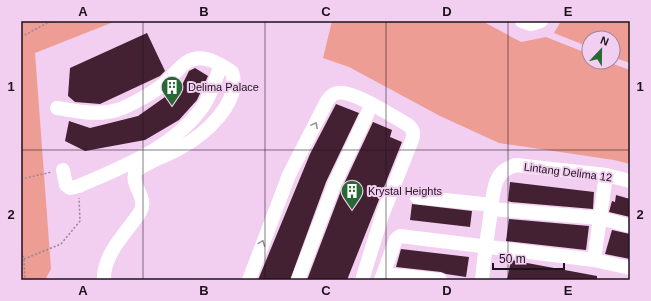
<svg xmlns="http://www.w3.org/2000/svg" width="651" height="301" font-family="Helvetica,sans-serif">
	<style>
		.green { fill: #ed9d93 }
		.building { fill: #432133 }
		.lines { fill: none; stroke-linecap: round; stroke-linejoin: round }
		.path { stroke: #9d839b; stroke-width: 1.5; stroke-dasharray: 2 2; stroke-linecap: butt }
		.minor { stroke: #fff; stroke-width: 14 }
		.oneway { stroke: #9a9499 }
		.grid { fill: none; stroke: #1e121d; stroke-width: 1; stroke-opacity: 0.55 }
		.labels { text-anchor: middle; stroke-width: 4; stroke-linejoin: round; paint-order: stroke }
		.poi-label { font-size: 11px; fill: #1e121d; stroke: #f2cff0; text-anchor: start }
		.street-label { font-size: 11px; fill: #1e121d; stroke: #f2cff0 }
		.neatline { fill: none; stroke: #1e121d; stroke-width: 1.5 }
		.grid-label { font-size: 13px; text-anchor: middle; font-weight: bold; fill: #1e121d }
	</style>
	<rect width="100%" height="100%" fill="#f2cff0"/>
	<g class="green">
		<path d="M21,21h95l-81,32 16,216 -6,11h-24z"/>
		<path d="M332,21h150l39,21 25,-5 43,17v8h19l22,8v94l-16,-4 -115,-17 -59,-27 -91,-49 -26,-9z"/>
		<path d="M561,21h69v42l-17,-6v-19h-24v9l-35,-14z"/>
	</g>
	<g class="building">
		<path d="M147,33l18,38 -5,5 -60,28 -25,-2 -7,-6 2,-28z"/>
		<path d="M195,68l13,8 -11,24 -18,20 -34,20 -60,11 -20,-10 4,-20 21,7 48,-12 44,-31 7,-14z"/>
		<path d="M336,104l23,9 -33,69 -36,98h-32l52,-126z"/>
		<path d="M373,122l19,8 -2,7 12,5 -55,138h-40l35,-92z"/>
		<path d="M510,182l84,10 -1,17 -82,-7 -3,-1z"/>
		<path d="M616,195l14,4v18l-21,-5 3,-11 3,1z"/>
		<path d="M412,204l60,7 -2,16 -60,-7z"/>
		<path d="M509,219l80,7 -3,24 -80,-9z"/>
		<path d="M612,230l18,4v25l-25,-5z"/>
		<path d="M401,249l68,8 -3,20 -20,-3 -5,-2 -45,-5z"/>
		<path d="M511,260l86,16v4h-90z"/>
	</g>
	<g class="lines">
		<g class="path">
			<path d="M21,37l30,-16"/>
			<path d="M21,179l31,-7"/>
			<path d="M21,252l3,7 1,21"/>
			<path d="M24,259l37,-15 19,-23 -1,-23"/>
		</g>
		<g class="minor">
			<path d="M522,21l9,3 10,-3"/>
			<path d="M57,108c20,3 40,8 60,2 11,-3 41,-20 48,-27 8,-7 14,-16 22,-21 15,-10 33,2 45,10 10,31 -28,63 -52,76 -13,8 -33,13 -44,23 -7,14 13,26 4,41 -2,4 -5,7 -7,10 -13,17 -30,36 -29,58"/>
			<path d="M63,170l3,15 4,3 9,-2c45,-20 95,-38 125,-81 7,-11 12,-27 17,-40"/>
			<path d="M417,197l75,8"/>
			<path d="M491,209l109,9 30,8"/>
			<path d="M594,260l12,-85"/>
			<path d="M384,274l56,6"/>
			<path d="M249,280l40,-105 38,-74c3,-4 5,-7 10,-8 15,-4 57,24 71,32 6,5 6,9 4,15l-29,73 -21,67"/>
			<path d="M298,280l36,-95 38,-81"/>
			<path d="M381,280l15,-41 4,-3 194,24 36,8"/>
			<path d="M482,280c2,-24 6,-47 9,-70 1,-10 2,-21 6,-30 4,-9 10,-12 19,-15l90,10 24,6"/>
		</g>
	</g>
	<defs><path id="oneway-chevron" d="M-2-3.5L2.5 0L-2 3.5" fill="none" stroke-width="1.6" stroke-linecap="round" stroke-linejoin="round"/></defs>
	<g class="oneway">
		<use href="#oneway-chevron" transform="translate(315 125) rotate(-62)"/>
		<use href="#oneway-chevron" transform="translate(262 243) rotate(-70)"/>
	</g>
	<path class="grid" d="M143,21v259M265,21v259M386,21v259M508,21v259M21,150h609"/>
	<defs>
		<g id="building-pin" transform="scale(1.15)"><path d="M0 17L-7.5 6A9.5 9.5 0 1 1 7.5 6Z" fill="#266934" stroke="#f2cff0"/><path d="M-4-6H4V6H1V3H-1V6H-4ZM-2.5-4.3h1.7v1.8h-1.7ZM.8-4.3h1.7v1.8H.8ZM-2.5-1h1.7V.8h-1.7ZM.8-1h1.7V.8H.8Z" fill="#fff"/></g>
	</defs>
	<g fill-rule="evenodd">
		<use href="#building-pin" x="172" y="87"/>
		<use href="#building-pin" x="352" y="191"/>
	</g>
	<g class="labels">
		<g class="poi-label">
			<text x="188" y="91">Delima Palace</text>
			<text x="368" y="195">Krystal Heights</text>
		</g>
		<g class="street-label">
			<text transform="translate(568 172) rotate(7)" y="4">Lintang Delima 12</text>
		</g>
	</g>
	<rect width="651" height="301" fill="none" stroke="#f2cff0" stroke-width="44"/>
	<g transform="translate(601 50) rotate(22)"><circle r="19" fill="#f2cff0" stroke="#9d839c"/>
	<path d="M0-3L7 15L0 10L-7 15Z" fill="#266934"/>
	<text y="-6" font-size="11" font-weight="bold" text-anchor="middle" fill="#1e121d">N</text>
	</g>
	<path d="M493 263v6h71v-6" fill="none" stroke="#1e121d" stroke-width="2"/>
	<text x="499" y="263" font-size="12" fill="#1e121d" stroke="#f2cff0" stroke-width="3" paint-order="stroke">50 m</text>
	<rect x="22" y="22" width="607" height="257" class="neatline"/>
	<g class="grid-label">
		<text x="83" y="16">A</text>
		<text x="204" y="16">B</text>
		<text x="326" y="16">C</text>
		<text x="447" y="16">D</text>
		<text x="568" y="16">E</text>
		<text x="11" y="91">1</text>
		<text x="640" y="91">1</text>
		<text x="11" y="219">2</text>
		<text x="640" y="219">2</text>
		<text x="83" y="295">A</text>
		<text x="204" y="295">B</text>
		<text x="326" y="295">C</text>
		<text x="447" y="295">D</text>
		<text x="568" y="295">E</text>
	</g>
</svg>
